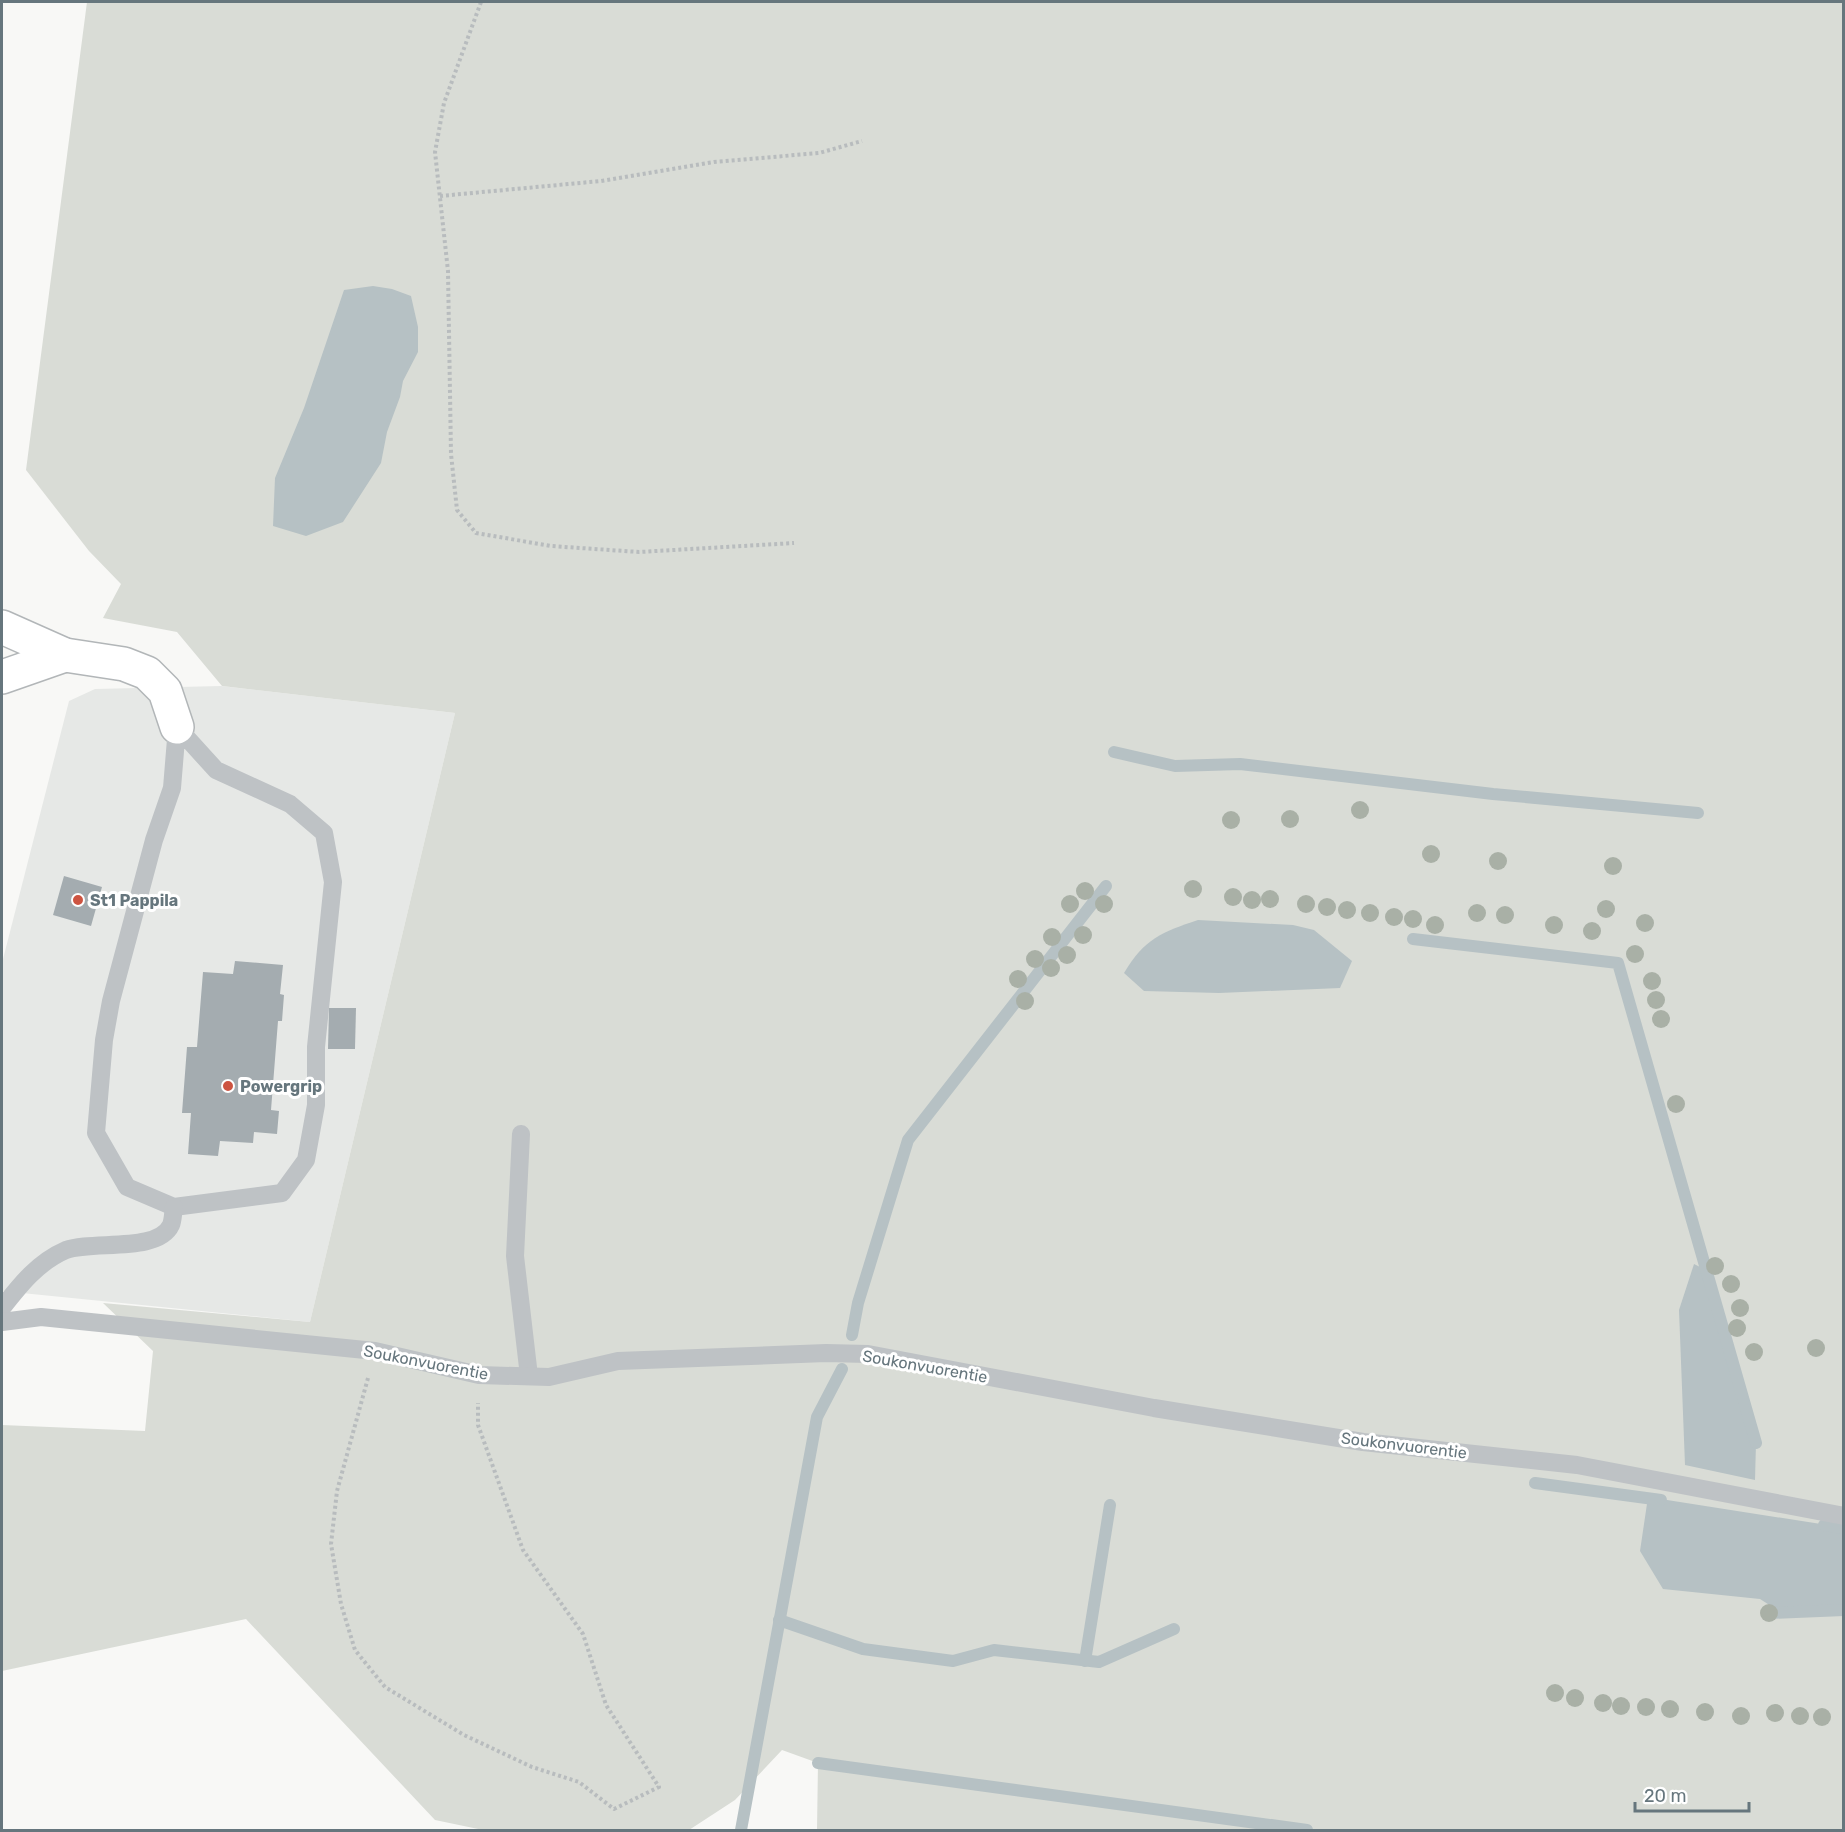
<svg xmlns="http://www.w3.org/2000/svg" width="1845" height="1832" font-family="Rubik,sans-serif">
	<style>
		.built { fill: #e6e8e6 }
		.green { fill: #d9dcd6 }
		.water { fill: #b6c1c4 }
		.lines { fill: none; stroke-linecap: round; stroke-linejoin: round }
		.stream { stroke: #b6c1c4; stroke-width: 12 }
		.building { fill: #a4acb0 }
		.trunk-casing { stroke: #b2b6b8; stroke-width: 36 }
		.path { stroke: #b8bcbe; stroke-width: 4; stroke-dasharray: 3 3; stroke-linecap: butt }
		.service { stroke: #bec2c5; stroke-width: 18 }
		.trunk { stroke: #fff; stroke-width: 33 }
		.tree { fill: #a9b0a6 }
		.poi-dot { fill: #cd5441; stroke: #fff; stroke-width: 2 }
		.labels { text-anchor: middle; stroke-width: 6; stroke-linejoin: round; paint-order: stroke }
		.poi-label { font-size: 16px; font-weight: bold; fill: #66767d; stroke: #fff; text-anchor: start }
		.street-label { font-size: 16px; fill: #66767d; stroke: #fff }
	</style>
	<rect width="100%" height="100%" fill="#f8f8f6"/>
	<path class="built" d="M221,686l234,27 -145,609 -308,-31v-328l67,-262 26,-12z"/>
	<path class="green" d="M87,2h1756v1828h-1026l1,-67 -36,-13 -47,50 -46,30h-206l-48,-10 -189,-201 -244,52v-246l143,6 8,-80 -50,-48 207,19 145,-609 -233,-27 -45,-54 -74,-14 18,-34 -32,-33 -63,-81z"/>
	<g class="water">
		<path d="M373,286l19,3 19,7 7,31v25l-15,29 -3,16 -13,35 -6,31 -38,59 -37,14 -33,-10 2,-48 29,-70 40,-118z"/>
		<path d="M1198,920l95,5 21,5 38,31 -12,27 -121,5 -75,-2 -20,-18c20,-34 38,-41 74,-53z"/>
		<path d="M1694,1264l12,6 50,173 -1,37 -70,-15 -6,-155z"/>
		<path d="M1648,1497l192,30 4,5 -1,78 -61,3 -22,-14 -97,-10 -23,-38z"/>
	</g>
	<g class="lines">
		<g class="stream">
			<path d="M1114,752l61,14 65,-2 253,30 205,19"/>
			<path d="M1413,939l205,24 138,480"/>
			<path d="M852,1335l6,-32 50,-163 198,-254"/>
			<path d="M1535,1483l126,17"/>
			<path d="M1824,1525l20,3"/>
			<path d="M1769,1613l75,-3"/>
			<path d="M779,1620l84,29 90,12 41,-11 105,12 75,-33"/>
			<path d="M1085,1661l25,-156"/>
			<path d="M818,1763l489,67"/>
			<path d="M741,1830l76,-413 25,-48"/>
		</g>
	</g>
	<g class="building">
		<path d="M64,876l38,11 -11,39 -38,-11z"/>
		<path d="M235,961l48,4 -3,29 4,1 -2,26h-4l-7,89 8,1 -2,23 -23,-2 -1,11 -33,-2 -2,15 -30,-2 3,-41h-9l5,-66h10l6,-75 30,2z"/>
		<path d="M329,1008h27l-1,41h-27z"/>
	</g>
	<g class="lines">
		<g class="trunk-casing">
			<g id="trunk">
				<path d="M2,627l63,28 59,9 23,9 18,18 12,36"/>
				<path d="M2,677l63,-22"/>
			</g>
		</g>
		<g class="path">
			<path d="M481,2l-37,101 -9,49 13,119 3,183 6,56 19,23 75,13 88,6 155,-9"/>
			<path d="M440,196l161,-15 113,-19 105,-9 43,-12"/>
			<path d="M368,1378l-31,113 -6,53 10,60 14,46 30,37 79,48 68,32 47,15 35,27 45,-22 -53,-82 -23,-71 -60,-84 -45,-125v-22"/>
		</g>
		<g class="service">
			<path d="M177,727l39,43 74,34 34,29 9,49 -17,165v58l-10,55 -24,33 -108,14 -47,-20 -31,-54 8,-93 7,-39 43,-161 18,-52z"/>
			<path d="M521,1134l-6,122 14,120"/>
			<path d="M2,1308c18,-23 36,-46 64,-58 27,-10 92,3 105,-25 2,-5 2,-12 3,-18"/>
			<path d="M2,1322l39,-5 334,34 104,24 70,2 69,-16 208,-8 42,1 286,54 209,34 214,23 267,51"/>
		</g>
		<use href="#trunk" class="trunk"/>
	</g>
	<g class="tree">
		<circle cx="1360" cy="810" r="9"/>
		<circle cx="1290" cy="819" r="9"/>
		<circle cx="1231" cy="820" r="9"/>
		<circle cx="1431" cy="854" r="9"/>
		<circle cx="1498" cy="861" r="9"/>
		<circle cx="1613" cy="866" r="9"/>
		<circle cx="1193" cy="889" r="9"/>
		<circle cx="1085" cy="891" r="9"/>
		<circle cx="1233" cy="897" r="9"/>
		<circle cx="1270" cy="899" r="9"/>
		<circle cx="1252" cy="900" r="9"/>
		<circle cx="1070" cy="904" r="9"/>
		<circle cx="1104" cy="904" r="9"/>
		<circle cx="1306" cy="904" r="9"/>
		<circle cx="1327" cy="907" r="9"/>
		<circle cx="1606" cy="909" r="9"/>
		<circle cx="1347" cy="910" r="9"/>
		<circle cx="1370" cy="913" r="9"/>
		<circle cx="1477" cy="913" r="9"/>
		<circle cx="1505" cy="915" r="9"/>
		<circle cx="1394" cy="917" r="9"/>
		<circle cx="1413" cy="919" r="9"/>
		<circle cx="1645" cy="923" r="9"/>
		<circle cx="1435" cy="925" r="9"/>
		<circle cx="1554" cy="925" r="9"/>
		<circle cx="1592" cy="931" r="9"/>
		<circle cx="1083" cy="935" r="9"/>
		<circle cx="1052" cy="937" r="9"/>
		<circle cx="1635" cy="954" r="9"/>
		<circle cx="1067" cy="955" r="9"/>
		<circle cx="1035" cy="959" r="9"/>
		<circle cx="1051" cy="968" r="9"/>
		<circle cx="1018" cy="979" r="9"/>
		<circle cx="1652" cy="981" r="9"/>
		<circle cx="1656" cy="1000" r="9"/>
		<circle cx="1025" cy="1001" r="9"/>
		<circle cx="1661" cy="1019" r="9"/>
		<circle cx="1676" cy="1104" r="9"/>
		<circle cx="1715" cy="1266" r="9"/>
		<circle cx="1731" cy="1284" r="9"/>
		<circle cx="1740" cy="1308" r="9"/>
		<circle cx="1737" cy="1328" r="9"/>
		<circle cx="1816" cy="1348" r="9"/>
		<circle cx="1754" cy="1352" r="9"/>
		<circle cx="1769" cy="1613" r="9"/>
		<circle cx="1555" cy="1693" r="9"/>
		<circle cx="1575" cy="1698" r="9"/>
		<circle cx="1603" cy="1703" r="9"/>
		<circle cx="1621" cy="1706" r="9"/>
		<circle cx="1646" cy="1707" r="9"/>
		<circle cx="1670" cy="1709" r="9"/>
		<circle cx="1705" cy="1712" r="9"/>
		<circle cx="1775" cy="1713" r="9"/>
		<circle cx="1741" cy="1716" r="9"/>
		<circle cx="1800" cy="1716" r="9"/>
		<circle cx="1822" cy="1717" r="9"/>
	</g>
	<g class="poi-dot">
		<circle cx="78" cy="900" r="6"/>
		<circle cx="228" cy="1086" r="6"/>
	</g>
	<g class="labels">
		<g class="poi-label">
			<text x="90" y="906">St1 Pappila</text>
			<text x="240" y="1092">Powergrip</text>
		</g>
		<g class="street-label">
			<text transform="translate(426 1362) rotate(11)" y="6">Soukonvuorentie</text>
			<text transform="translate(925 1366) rotate(10)" y="6">Soukonvuorentie</text>
			<text transform="translate(1404 1445) rotate(7)" y="6">Soukonvuorentie</text>
		</g>
	</g>
	<rect width="1845" height="1832" fill="none" stroke="#66767d" stroke-width="6"/>
	<path d="M1635 1802v9h114v-9" fill="none" stroke="#66767d" stroke-width="3"/>
	<text x="1644" y="1802" font-size="18" fill="#66767d" stroke="#ffffff" stroke-width="4.5" paint-order="stroke">20 m</text>
</svg>
